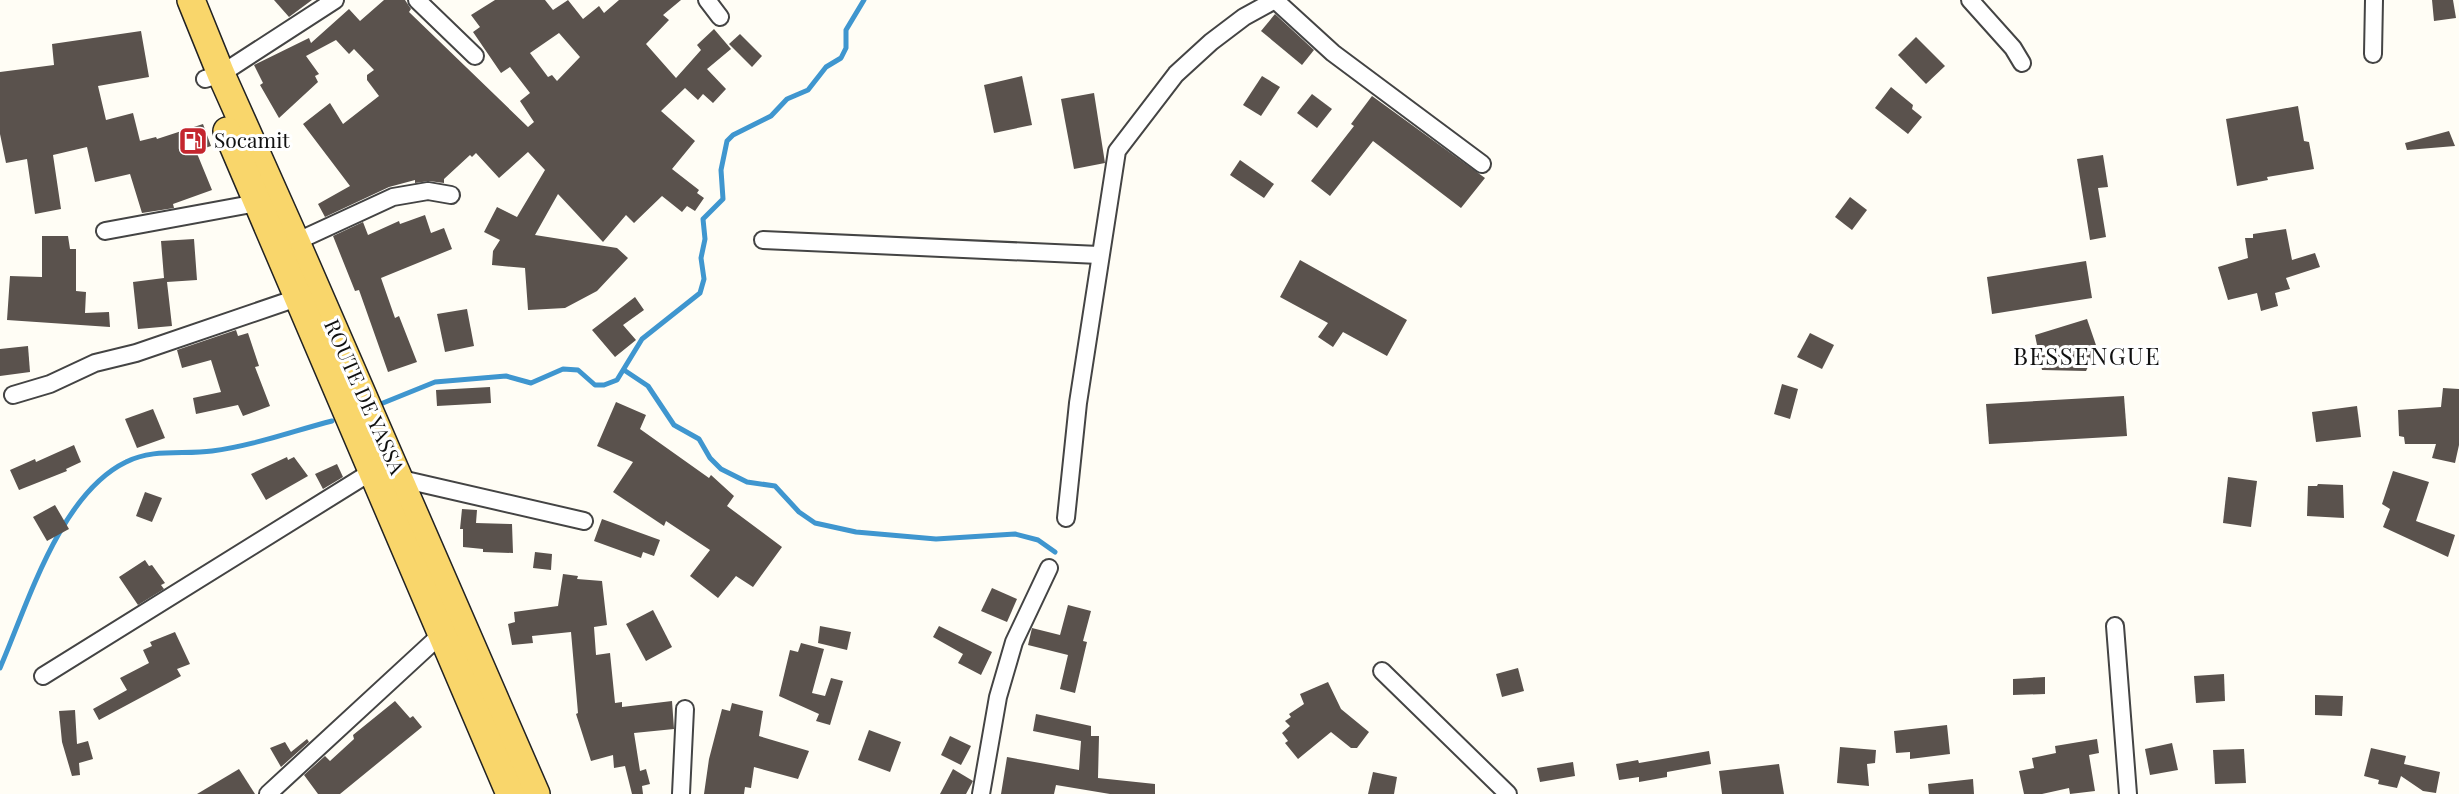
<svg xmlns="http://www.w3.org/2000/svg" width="2459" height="794" font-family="'Playfair Display',serif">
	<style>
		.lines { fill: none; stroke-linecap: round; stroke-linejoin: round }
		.stream { stroke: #3f96cf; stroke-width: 5 }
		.building { fill: #5a524d; fill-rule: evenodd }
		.minor-casing { stroke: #444; stroke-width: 20 }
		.primary-casing { stroke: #222; stroke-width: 30 }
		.minor { stroke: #fff; stroke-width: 16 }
		.primary { stroke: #f9d66b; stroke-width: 27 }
		.labels { text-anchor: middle; stroke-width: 6; stroke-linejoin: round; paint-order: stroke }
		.poi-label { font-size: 21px; fill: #111; stroke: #fff; text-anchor: start }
		.street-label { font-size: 21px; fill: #111; stroke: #fff }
		.quarter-label { font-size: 24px; letter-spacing: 1.5px; fill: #111; stroke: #fff }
	</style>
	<rect width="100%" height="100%" fill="#fffdf5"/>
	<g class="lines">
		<g class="stream">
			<path d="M624,370l24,16 26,39 25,14 11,19 11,11 26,13 28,4 24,26 16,11 41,9 80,7 79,-5 23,6 17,12"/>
			<path d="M383,403l52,-21 71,-6 25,7 32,-14 15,1 17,15h9l13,-5 25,-41 58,-46 4,-14 -3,-21 4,-19 -2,-20 20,-20 -2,-29 6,-29 6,-6 38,-19 16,-17 21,-9 18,-23 15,-9 5,-10v-18l18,-30"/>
			<path d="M0,668c28,-65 60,-174 126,-206 27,-14 58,-7 86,-11 40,-5 81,-20 120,-30"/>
		</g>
	</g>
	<g class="building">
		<path d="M274,0h38l-23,17z"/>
		<path d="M384,0h21l6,9 -2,3 119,115 6,-5 -14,-21 10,-8 -20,-26 -9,6 -28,-41 7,-5 -9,-12 24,-15h50l8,10 15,-10 15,19 16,-13 5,7 15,-13h62l-18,15 6,5 -23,24 30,34 25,-28 -4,-5 17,-16 17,20 -24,20 19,20 -13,14 -10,-9 -5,6 -13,-12 -24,23 34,30 -23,28 27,21 -2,3 7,5 -9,13 -8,-5 -5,6 -20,-16 -28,27 -8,-8 -23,27 -45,-48 -23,41 82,13 11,10 -31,33 -32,17 -37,2 -3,-42 -33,-3 1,-14 7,-11 -16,-8 13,-25 20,10 28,-47 -17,-18 -29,26 -23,-25 -4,4 -2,-2 -26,24v4l-15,-2 -14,2v-3l-26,7 -64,30 -7,-13 32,-18 -47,-62 27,-21 13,21 36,-28 -12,-16v-5l7,-5 -20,-21 -5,5 -13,-14 -30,16 13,18 -4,2 3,6 -39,36 -19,-33 3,-2 -9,-18 55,-27 2,5 38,-34 11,12zM559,33l21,24 -23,24 -5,-6 -4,2 -18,-24z"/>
		<path d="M2432,0h21l3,18 -22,3z"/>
		<path d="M1275,14l39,36 -12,15 -41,-34z"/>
		<path d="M141,31l8,46 -51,9 8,34 27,-7 7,28 16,-4 1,2 46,-15 8,22 -15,5 16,39 -39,14 1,4 -32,5 -12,-39 -35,8 -8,-35 -34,8 8,54 -26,5 -8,-55 -21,4 -6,-29v-62l54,-7 -2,-21z"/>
		<path d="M740,34l22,22 -10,11 -23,-23z"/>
		<path d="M1916,37l29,29 -19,18 -28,-29z"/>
		<path d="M1022,76l10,49 -38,8 -10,-48z"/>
		<path d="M1262,76l18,11 -19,29 -18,-11z"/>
		<path d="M1891,87l22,18 -1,4 10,8 -14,17 -33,-26z"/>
		<path d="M1094,93l11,70 -31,6 -13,-70z"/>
		<path d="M1312,94l20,15 -15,19 -20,-15z"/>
		<path d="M1372,96l113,82 -24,30 -88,-67 -43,55 -19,-15 43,-55 -3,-2z"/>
		<path d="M2298,106l6,35 5,1 5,27 -47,8 1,3 -31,6 -11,-67z"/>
		<path d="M2449,131l6,15 -48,4 -2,-7z"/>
		<path d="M2103,155l5,32 -10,1 8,49 -16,3 -13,-81z"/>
		<path d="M1240,160l34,24 -10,14 -34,-23z"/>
		<path d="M1850,197l17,13 -15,20 -17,-13z"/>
		<path d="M425,215l6,18 13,-5 8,21 -71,29 14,40 4,-2 18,46 -29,10 -29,-82 -4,1 -22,-55 30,-14 5,13 31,-14 1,3z"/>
		<path d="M2286,229l6,31 23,-7 5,14 -34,11 4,11 -15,4 3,13 -17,5 -4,-18 -29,7 -10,-33 30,-9 -3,-20h8v-4z"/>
		<path d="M42,236h26l2,13h6v42l10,1 -1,21 24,-1 1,15 -103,-7 3,-44 32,1z"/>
		<path d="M194,239l3,41 -30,2 5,44 -34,3 -5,-47 31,-4 -3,-37z"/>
		<path d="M1300,260l107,60 -20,36 -44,-24 -10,15 -15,-10 10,-14 -48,-26z"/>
		<path d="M2086,261l6,37 -100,16 -5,-37z"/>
		<path d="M635,297l9,13 -21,15 13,15 -21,17 -23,-27z"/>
		<path d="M467,309l7,37 -29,6 -8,-38z"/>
		<path d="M2087,319l10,29 -11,23 -44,-1 -7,-35z"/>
		<path d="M236,330l2,6 10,-3 11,33 -4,1 15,39 -27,10 -5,-11 -42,9 -3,-16 28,-6 -10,-32 -29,8 -5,-18z"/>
		<path d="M1810,333l24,12 -12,24 -25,-12z"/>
		<path d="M28,346l2,26 -30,4v-27z"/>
		<path d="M1782,384l16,5 -8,30 -16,-5z"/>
		<path d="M490,387l1,16 -54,3 -1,-16z"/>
		<path d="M2443,388l16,1v56l-4,18 -23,-5 4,-14h-31l-1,-7 -5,-1 -1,-26 43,-3z"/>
		<path d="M2124,396l3,40 -138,8 -3,-40z"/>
		<path d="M616,402l30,13 -6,14 69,49 2,-3 23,21 -7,10 55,41 -29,40 -17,-11 -18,22 -28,-22 20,-26 -44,-29 -2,5 -51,-34 20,-30 -36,-16z"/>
		<path d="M2357,406l4,31 -45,5 -4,-30z"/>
		<path d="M153,409l12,29 -28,10 -12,-29z"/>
		<path d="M74,445l7,17 -15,7 1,2 -48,19 -9,-20 25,-11 1,3z"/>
		<path d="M287,457l1,3 6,-3 14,19 -42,24 -15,-26z"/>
		<path d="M337,464l6,13 -20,12 -8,-15z"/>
		<path d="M2393,471l36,11 -13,39 39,14 -7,22 -65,-30 7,-18 -8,-5z"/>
		<path d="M2228,477l29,4 -6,46 -28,-4z"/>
		<path d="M2318,484l25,1 1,33 -37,-2 1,-30h9z"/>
		<path d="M145,492l17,6 -10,24 -16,-6z"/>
		<path d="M55,505l14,24 -22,12 -14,-24z"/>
		<path d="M462,509l15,1 -1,13 36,1 1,29 -30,-1v-3l-20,-2v-18h-3z"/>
		<path d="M602,519l58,21 -6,16 -11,-4 -2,6 -47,-17z"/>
		<path d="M535,552l17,2 -1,16 -18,-2z"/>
		<path d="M145,560l4,6 3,-1 13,18 -4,2 3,4 -26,16 -19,-28z"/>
		<path d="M563,574l15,2 -1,3 25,2 5,44 -13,2 2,28 14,-2 5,50 7,-1v5l50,-6 2,28 -40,4 6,38 6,-2 4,15 -8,2 1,8h-11l-7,-28 -11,2 -1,-13 -22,6 -15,-47 2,-1 -7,-81 -39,4 1,7 -21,2 -4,-21 7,-2 -1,-10 44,-6z"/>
		<path d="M992,588l25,11 -10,23 -26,-11z"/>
		<path d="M1068,605l23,6 -8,30 4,1 -12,51 -15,-4 8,-34 -40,-10 4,-17 28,7z"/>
		<path d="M653,610l19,37 -26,14 -20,-37z"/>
		<path d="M820,626l31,6 -4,18 -29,-7z"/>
		<path d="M939,626l53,26 -11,23 -23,-12 5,-9 -30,-17z"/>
		<path d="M175,632l15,32 -13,5 4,7 -82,44 -6,-11 34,-19 -7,-12 29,-15 -6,-13 9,-4 -2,-4z"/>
		<path d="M801,643l23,6 -12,44 13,3 6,-18 12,3 -13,44 -14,-4 3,-7 -40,-18 11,-46 8,2z"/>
		<path d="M1518,668l6,23 -22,6 -6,-23z"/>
		<path d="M2224,674l1,27 -29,2 -2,-27z"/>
		<path d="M2045,677v17l-32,1v-16z"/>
		<path d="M1328,682l13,27 28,23 -12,16h-6l-20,-16 -33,27 -13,-16 3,-2 -6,-8 8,-7 -5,-5 6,-4 -2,-3 15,-10 -4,-10z"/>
		<path d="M2315,695l28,1 -1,20 -27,-1z"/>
		<path d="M395,701l15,17 3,-2 9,11 -82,67h-22l-14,-19 21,-19 5,5 24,-22 -1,-4z"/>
		<path d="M732,703l31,8 -4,25 50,15 -11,28 -44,-12 -3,21 -6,-1 -1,7h-40l5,-35 13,-50 8,2z"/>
		<path d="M75,710l2,34 11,-3 5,18 -14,4 1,12 -8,1 -10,-34 -3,-31z"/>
		<path d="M1036,714l55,12v10h8l-1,42 57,6v10h-45l-54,-9 -2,9h-53l6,-37 72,13 2,-29 -48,-10z"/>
		<path d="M1947,725l3,29 -40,5v-7l-14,1 -2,-22z"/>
		<path d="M869,730l32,12 -11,30 -32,-12z"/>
		<path d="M950,736l21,10 -10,19 -20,-10z"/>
		<path d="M307,739l2,3 -28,25 -11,-19 15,-6 6,10z"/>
		<path d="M2097,739l2,14 -10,2 6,36 -25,3 -1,-6 -27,6h-18l-5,-23 15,-3 -2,-10 24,-5 -1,-7z"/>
		<path d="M2172,743l6,27 -28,5 -5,-26z"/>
		<path d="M1840,747l36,3 -1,13 -8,1 2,22 -32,-3z"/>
		<path d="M2371,748l35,8 -2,8 36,8 -4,21 -13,-2 -22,-15 -4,12 -19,-4 1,-4 -15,-4z"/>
		<path d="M2244,749l2,34 -31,1 -2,-34z"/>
		<path d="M1709,751l2,13 -44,8v5l-28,5v-5l-20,3 -3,-16 22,-4 1,3z"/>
		<path d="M1573,762l2,14 -35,6 -3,-14z"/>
		<path d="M1779,764l5,30h-62l-3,-23z"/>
		<path d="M239,769l16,25h-58z"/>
		<path d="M953,769l20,12 -7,13h-26z"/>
		<path d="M1373,772l24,5 -3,17h-26z"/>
		<path d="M1973,779l1,15h-45l-1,-10z"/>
	</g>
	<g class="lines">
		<g class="minor-casing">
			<g id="minor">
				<path d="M417,0l58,56"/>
				<path d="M707,0l13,17"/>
				<path d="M1275,0l58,53 149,111"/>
				<path d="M1970,0l43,48 9,15"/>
				<path d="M2373,54l1,-54"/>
				<path d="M205,79l16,-5 114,-74"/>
				<path d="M105,231l152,-28"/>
				<path d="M763,240l336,15"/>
				<path d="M289,245l104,-48 35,-6 23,4"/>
				<path d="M13,395l37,-11 45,-21 41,-10 161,-55"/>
				<path d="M1066,518l12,-115 39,-252 59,-77 35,-32 33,-25 31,-17"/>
				<path d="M2115,626l13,168"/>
				<path d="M1382,671l126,123"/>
				<path d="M43,676l328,-204 213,49"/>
				<path d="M268,794l179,-165"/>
				<path d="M681,794l4,-85"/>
				<path d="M981,794l17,-97 16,-55 35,-74"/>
			</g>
		</g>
		<g class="primary-casing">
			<g id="primary">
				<path d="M191,0l30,74 75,168 240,552"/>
				<path d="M227,131l283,663"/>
			</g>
		</g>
		<use href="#minor" class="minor"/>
		<use href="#primary" class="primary"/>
	</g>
	<defs>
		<g id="fuel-square" transform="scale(1.5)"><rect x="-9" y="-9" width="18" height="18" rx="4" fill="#c4262e" stroke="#fff"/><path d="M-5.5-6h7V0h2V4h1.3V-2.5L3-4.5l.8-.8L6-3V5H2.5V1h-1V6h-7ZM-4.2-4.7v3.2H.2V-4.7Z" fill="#fff"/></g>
	</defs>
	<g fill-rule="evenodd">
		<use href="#fuel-square" x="193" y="141"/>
	</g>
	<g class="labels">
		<g class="poi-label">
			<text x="214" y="148">Socamit</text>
		</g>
		<g class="street-label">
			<text transform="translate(364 397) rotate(66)" y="7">ROUTE DE YASSA</text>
		</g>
		<g class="quarter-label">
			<text x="2087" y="365">BESSENGUE</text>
		</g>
	</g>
</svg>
